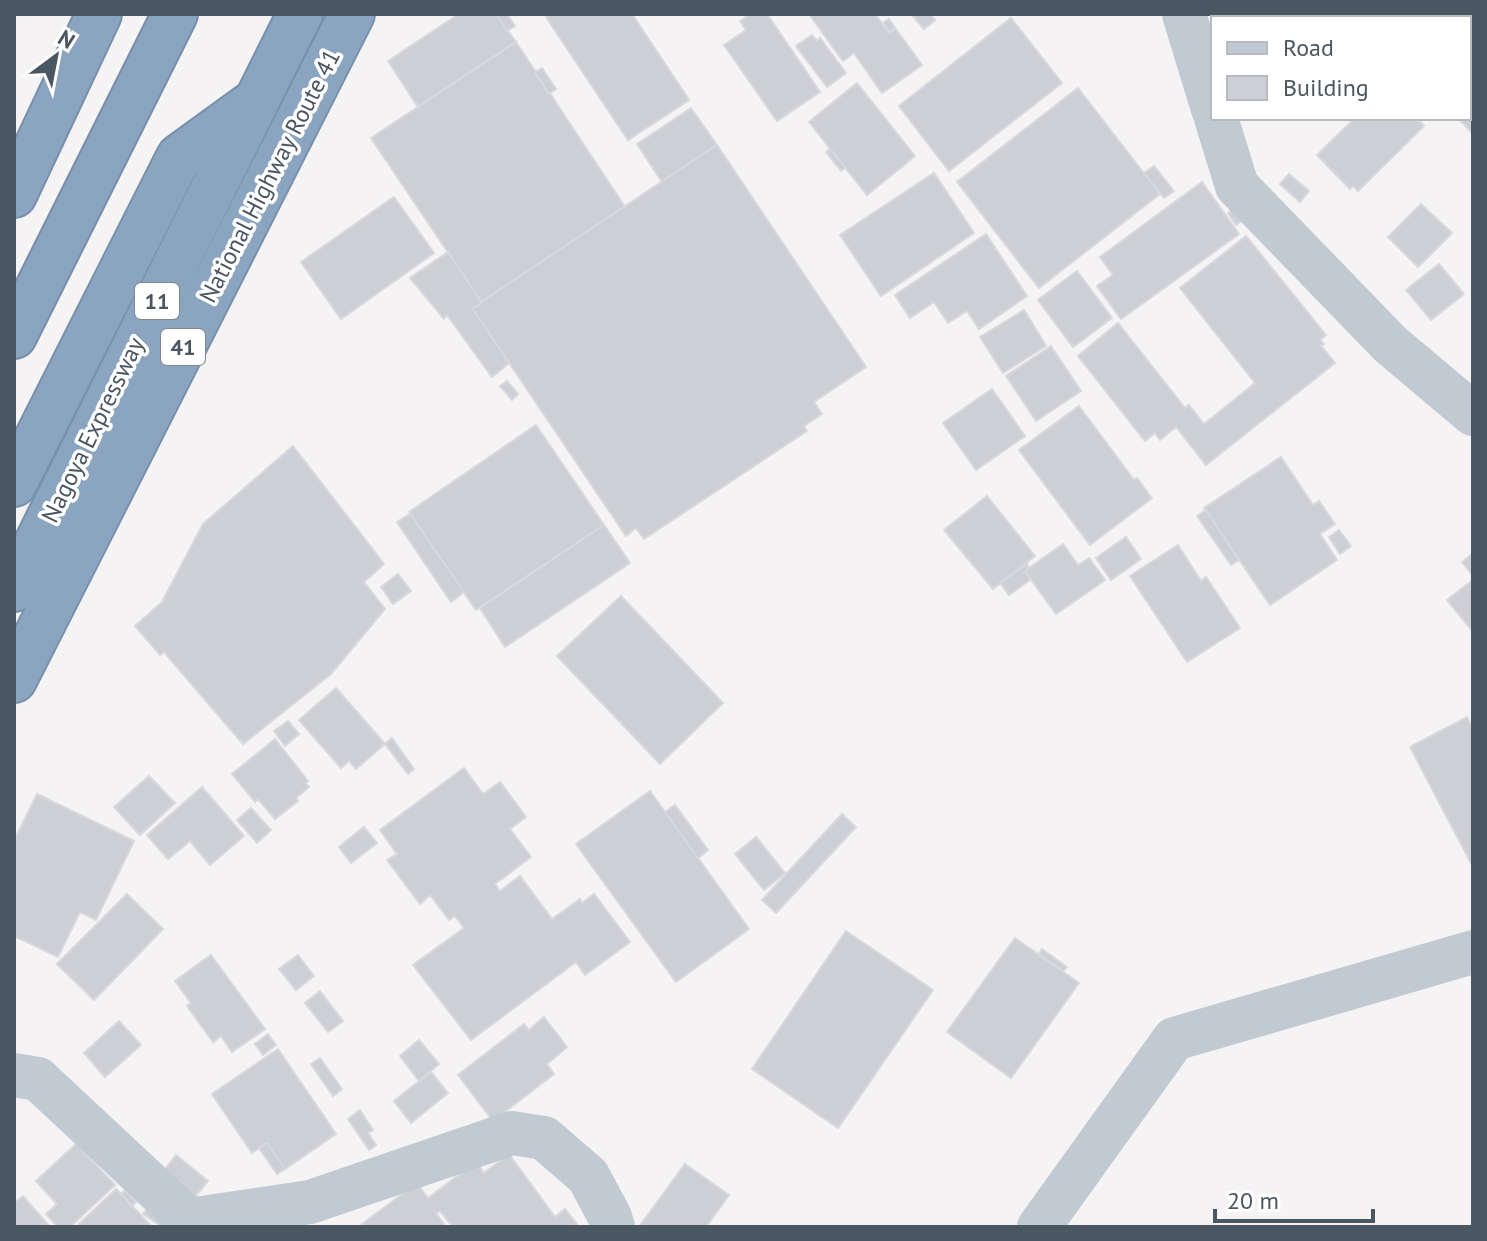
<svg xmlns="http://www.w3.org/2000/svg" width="1487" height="1241" font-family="'PT Sans',sans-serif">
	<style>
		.building { fill: #cdcfd5; stroke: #d7d9de; stroke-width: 2 }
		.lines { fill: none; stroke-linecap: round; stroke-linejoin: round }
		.highway-casing { stroke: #7690ad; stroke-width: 48 }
		.minor { stroke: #c1cad2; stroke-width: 44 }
		.highway { stroke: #8ba5c1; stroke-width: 44 }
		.labels { text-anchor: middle; stroke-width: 7; stroke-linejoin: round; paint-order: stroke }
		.shield { fill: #fff; stroke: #808990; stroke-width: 2 }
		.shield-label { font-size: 22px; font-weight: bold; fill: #4a5661 }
		.street-label { font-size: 24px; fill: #4a5661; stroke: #fff }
	</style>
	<rect width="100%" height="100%" fill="#f5f3f3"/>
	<g class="building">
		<path d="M459,14h37l20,28 -98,65 -30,-46z"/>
		<path d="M496,14h11l8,12 -8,5z"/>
		<path d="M550,14h82l57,86 -61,40 -82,-123z"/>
		<path d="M751,14h16l53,78 -43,29 -53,-76 22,-15 -6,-9z"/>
		<path d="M809,14h66l14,19 6,-5 27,37 -40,28 -28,-40 -11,8z"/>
		<path d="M911,14h19l5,6 -11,9z"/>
		<path d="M1328,14h83l-5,4h-74z"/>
		<path d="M1011,18l51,65 -113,88 -50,-65z"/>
		<path d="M889,19l6,9 -5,4 -7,-9z"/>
		<path d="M1472,32l1,1v101l-15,-16h11v-83z"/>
		<path d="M812,35l5,6 3,-3 26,35 -19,14 -31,-41z"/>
		<path d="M516,42l109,165 -143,96 -111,-165z"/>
		<path d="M542,68l14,21 -7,5 -14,-22z"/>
		<path d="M857,83l58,73 -48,39 -58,-73z"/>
		<path d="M1078,88l82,106 -121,94 -82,-106z"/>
		<path d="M691,108l26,37 -55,37 -25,-38z"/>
		<path d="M1355,118h62l7,8 -66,65 -5,-5 -3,3 -33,-34z"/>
		<path d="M717,145l149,222 -52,35 8,12 -18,12 3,5 -163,108 -8,-11 -10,8 -154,-228z"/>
		<path d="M830,149l16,19 -5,3 -15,-19z"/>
		<path d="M1154,166l20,25 -10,7 -20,-25z"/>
		<path d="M934,173l40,60 -93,63 -41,-61z"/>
		<path d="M1289,174l20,17 -9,11 -20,-18z"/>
		<path d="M1202,182l37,52 -118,85 -24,-33 16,-11 -13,-18z"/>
		<path d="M394,197l40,56 -93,66 -40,-57z"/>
		<path d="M1421,204l31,29 -34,34 -30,-30z"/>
		<path d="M1233,209l10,11 -7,5 -8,-12z"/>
		<path d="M986,234l41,62 -48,33 -12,-18 -19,12 -14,-21 -24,16 -15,-23z"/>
		<path d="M1246,236l80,99 -6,5 4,4 -3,2 14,17 -129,102 -30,-38 -16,13 -5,-7 -10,8 -67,-85 40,-33 67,85 4,-3 15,19 51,-41 -75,-95z"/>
		<path d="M448,252l34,51 -10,5 37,55 -17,14 -45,-62 -3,4 -34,-41z"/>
		<path d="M1439,264l25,30 -33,26 -25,-30z"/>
		<path d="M1077,271l35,47 -39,29 -35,-47z"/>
		<path d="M1024,310l22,36 -43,27 -23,-36z"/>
		<path d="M1051,346l30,45 -45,30 -30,-45z"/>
		<path d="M507,381l11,13 -6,6 -12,-14z"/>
		<path d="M992,389l33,47 -49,34 -33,-47z"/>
		<path d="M1079,406l55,74 3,-2 15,20 -62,47 -71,-95z"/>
		<path d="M536,425l68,100 -128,85 -67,-98z"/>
		<path d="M293,446l91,118 -20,18 21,27 -54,65 -88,70 -79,-92 -4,3 -25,-29 27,-24 41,-78z"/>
		<path d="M1281,457l32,48 6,-4 16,23 -15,10 17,26 -67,45 -66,-97z"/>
		<path d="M987,496l48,60 -42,33 -49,-59z"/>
		<path d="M1206,510l33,50 -8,5 -34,-49z"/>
		<path d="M410,514l54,78 -13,10 -54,-80z"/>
		<path d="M604,525l26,38 -125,84 -25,-39z"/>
		<path d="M1339,530l12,16 -11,8 -11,-17z"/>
		<path d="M1126,537l15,22 -30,21 -15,-22z"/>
		<path d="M1063,544l15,21 11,-7 16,22 -49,34 -31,-43z"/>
		<path d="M1178,545l23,36 5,-4 34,51 -53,34 -57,-86z"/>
		<path d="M1473,553v23l-11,-14z"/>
		<path d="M1027,564l2,4 -4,3 6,8 -22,16 -9,-12z"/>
		<path d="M398,574l13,17 -18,13 -12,-17z"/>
		<path d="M1473,580v52l-26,-32z"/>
		<path d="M621,596l102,107 -63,61 -103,-108z"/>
		<path d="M336,688l49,56 -29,25 -7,-8 -8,7 -42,-48z"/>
		<path d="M1467,717l6,11v139l-63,-120z"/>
		<path d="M288,721l11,13 -14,12 -11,-15z"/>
		<path d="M392,738l22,31 -6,5 -23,-30z"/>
		<path d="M275,739l33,42 -3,2 4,4 -13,11 2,3 -23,18 -17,-20 -3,3 -23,-28z"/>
		<path d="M464,768l19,26 17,-12 26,35 -16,12 21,28 -36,27 5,7 20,-15 32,43 28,-20 2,4 12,-9 36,48 -45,33 -9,-13 -105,78 -58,-75 51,-37 -9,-12 -6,4 -19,-25 -10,9 -33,-44 10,-6 -17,-24z"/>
		<path d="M149,776l26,27 -35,32 -26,-28z"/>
		<path d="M202,787l42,49 -34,29 -20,-24 -22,18 -21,-24z"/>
		<path d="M650,791l99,138 -73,53 -100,-138z"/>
		<path d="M37,794l97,47 -38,79 -16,-8 -22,45 -44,-21v-95z"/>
		<path d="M675,805l33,45 -10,8 -33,-46z"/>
		<path d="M251,808l20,22 -14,13 -20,-23z"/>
		<path d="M842,814l14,13 -80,86 -14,-13z"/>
		<path d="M364,827l13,16 -26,20 -12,-16z"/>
		<path d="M756,837l29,36 -21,17 -29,-36z"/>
		<path d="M127,894l36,35 -69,71 -37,-36z"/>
		<path d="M846,931l87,59 -95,138 -86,-59z"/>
		<path d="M1015,938l64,45 -68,95 -64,-46z"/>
		<path d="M1042,949l25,18 -4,4 -24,-17z"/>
		<path d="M211,955l54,74 -33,23 -11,-16 -8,6 -26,-36 4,-3 -16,-22z"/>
		<path d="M298,955l16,21 -18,14 -17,-21z"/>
		<path d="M320,991l23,30 -15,11 -23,-29z"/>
		<path d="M544,1017l23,30 -20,17 7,10 -61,47 -35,-46 66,-51 5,6z"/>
		<path d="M119,1021l22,24 -36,32 -21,-24z"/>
		<path d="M268,1034l8,11 -13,10 -8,-11z"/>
		<path d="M419,1040l20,24 -20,17 -19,-25z"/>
		<path d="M278,1049l58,85 -51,35 -18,-26 -15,10 -40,-59z"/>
		<path d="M320,1058l22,31 -9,7 -22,-32z"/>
		<path d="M431,1072l17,21 -37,30 -17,-22z"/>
		<path d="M360,1110l13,20 -5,3 8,12 -7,5 -21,-31z"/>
		<path d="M267,1143l18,26 -8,5 -18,-26z"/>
		<path d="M76,1144l39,41 -45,42h-12l-12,-13 11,-10 -21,-23z"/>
		<path d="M509,1154l46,63 10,-8 12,15 -4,3h-120l-13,-16 -4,2 9,13 -1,1h-86l59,-44 11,15 48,-36 8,11z"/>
		<path d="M176,1155l32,26 -14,17 -31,-26z"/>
		<path d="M685,1164l44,31 -23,32h-67z"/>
		<path d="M116,1189l36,38h-76z"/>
		<path d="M125,1190l11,12 -4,4 -11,-12z"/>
		<path d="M23,1196l27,31h-36v-24z"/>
		<path d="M148,1208l18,13 -5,5 -18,-12z"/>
	</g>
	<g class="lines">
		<g class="highway-casing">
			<g id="highway">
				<path d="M14,195l85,-181"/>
				<path d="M14,336l161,-322"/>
				<path d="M14,484l165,-327 73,-53"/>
				<path d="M14,589l286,-575"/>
				<path d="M14,680l338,-666"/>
			</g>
		</g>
		<g class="minor">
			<path d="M1184,14l29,95"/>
			<path d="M1216,118l21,68 153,158 83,70"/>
			<path d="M14,1075l24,4 151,141"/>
			<path d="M181,1227l8,-7 121,-18 202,-69 32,5 44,38 22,41 3,10"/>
			<path d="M1039,1227l135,-188 299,-87"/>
		</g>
		<use href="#highway" class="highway"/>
	</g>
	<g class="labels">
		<g class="shield">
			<rect x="135" y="283" width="44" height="36" rx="6"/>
			<rect x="161" y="329" width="44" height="36" rx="6"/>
		</g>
		<g class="shield-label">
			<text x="157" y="309">11</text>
			<text x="183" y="355">41</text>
		</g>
		<g class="street-label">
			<text transform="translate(270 176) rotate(-63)" y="8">National Highway Route 41</text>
			<text transform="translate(93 430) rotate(-64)" y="8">Nagoya Expressway</text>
		</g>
	</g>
	<rect width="1487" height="1241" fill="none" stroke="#4a5661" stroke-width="32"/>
	<rect x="1211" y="16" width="260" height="104" fill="#ffffff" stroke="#b7bbc0" stroke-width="2"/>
	<rect x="1227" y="42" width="40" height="12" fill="#c1cad2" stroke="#b7bbc0" stroke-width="2"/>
	<text x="1283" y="56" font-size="24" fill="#4a5661">Road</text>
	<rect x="1227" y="76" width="40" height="24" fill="#cdcfd5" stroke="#b7bbc0" stroke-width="2"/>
	<text x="1283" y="96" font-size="24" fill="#4a5661">Building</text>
	<g transform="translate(56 56) rotate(32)" stroke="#ffffff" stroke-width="6" paint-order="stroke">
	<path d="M0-6L14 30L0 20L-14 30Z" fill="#4a5661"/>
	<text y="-12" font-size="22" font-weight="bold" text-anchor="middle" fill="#4a5661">N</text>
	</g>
	<path d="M1215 1209v12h158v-12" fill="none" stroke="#4a5661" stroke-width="4"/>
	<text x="1227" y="1209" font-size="24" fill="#4a5661" stroke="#ffffff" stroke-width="6" paint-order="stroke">20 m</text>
</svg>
